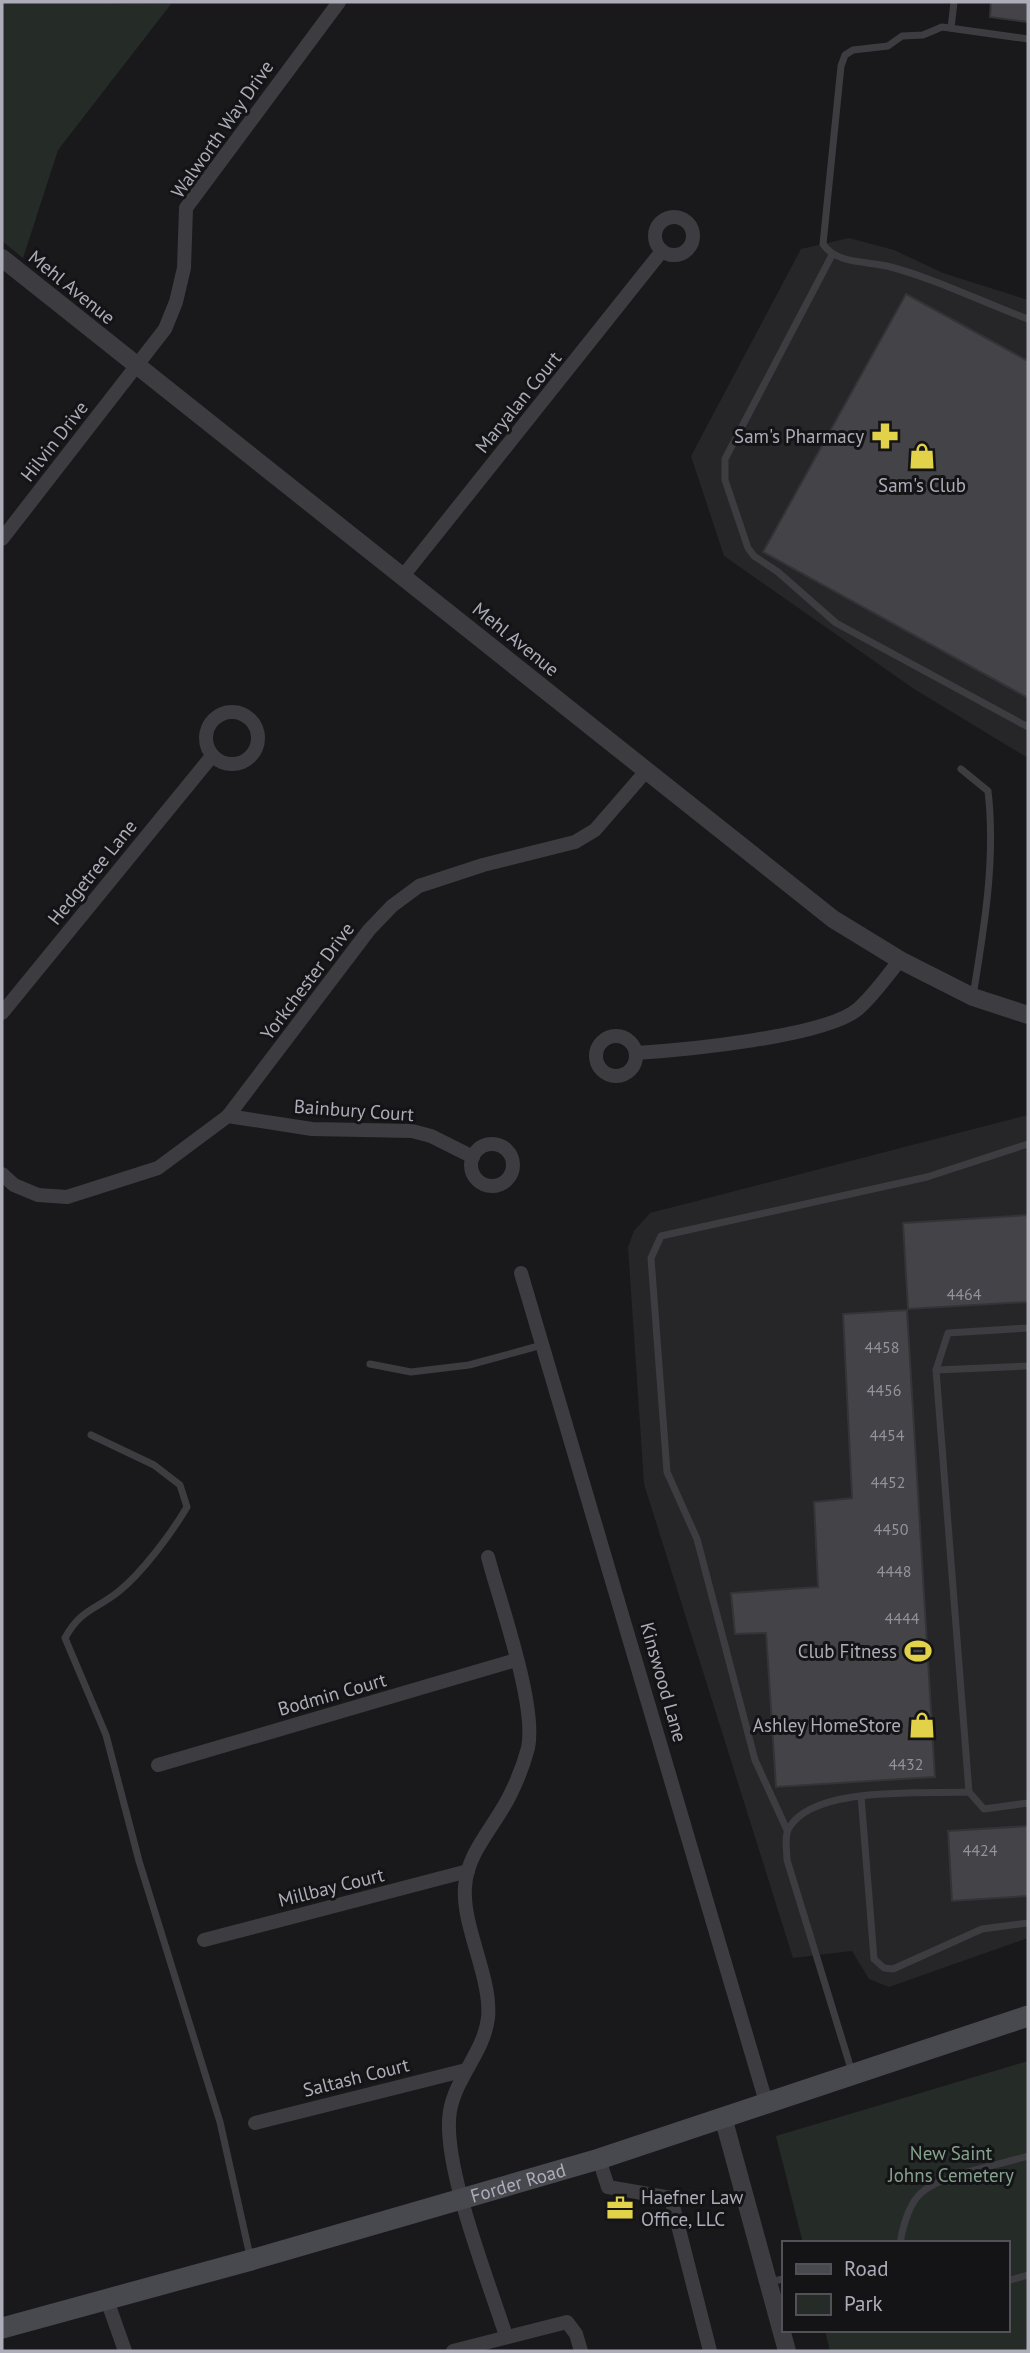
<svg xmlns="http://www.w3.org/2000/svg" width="1030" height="2353" font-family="'PT Sans',sans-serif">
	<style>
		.built { fill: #262528 }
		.green { fill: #252c28 }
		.building { fill: #444348; stroke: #343337; stroke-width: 2 }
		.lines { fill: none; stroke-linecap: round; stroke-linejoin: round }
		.service { stroke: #3d3c41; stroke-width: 7 }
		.minor { stroke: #3d3c41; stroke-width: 14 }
		.tertiary { stroke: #3d3c41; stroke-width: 18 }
		.secondary { stroke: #48494f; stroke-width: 21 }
		.labels { text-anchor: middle; stroke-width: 6; stroke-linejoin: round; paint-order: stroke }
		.number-label { font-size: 16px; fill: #93929d }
		.street-label { font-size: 19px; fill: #adadb9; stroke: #141416 }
		.poi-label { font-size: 19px; fill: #adadb9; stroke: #141416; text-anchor: end }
		.park-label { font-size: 19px; fill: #85a28e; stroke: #141416 }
	</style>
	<rect width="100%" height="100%" fill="#19191b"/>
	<g class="built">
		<path d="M849,238l45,12 49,23 85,27v458l-114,-69 -190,-133 -33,-100 110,-207z"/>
		<path d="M1028,1115v823l-139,49 -20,-8 -17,-28 -59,7 -149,-474 -16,-237 6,-16 16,-18z"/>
	</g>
	<g class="green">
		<path d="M2,2l169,2 -113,146 -35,108 -21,-17z"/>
		<path d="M1028,2061v290h-198l-5,-21h182v-87h-204l-27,-107z"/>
	</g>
	<g class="building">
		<path d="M991,2h37v20l-38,-5z"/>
		<path d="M906,294l122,67v337l-265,-146z"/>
		<path d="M1028,1215v87l-120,7 -5,-86z"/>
		<path d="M907,1310l28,467 -159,10 -10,-154 -31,1 -4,-41 87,-6 -4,-85 38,-4 -9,-184z"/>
		<path d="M1028,1826v70l-76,5 -4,-70z"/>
	</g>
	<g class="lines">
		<g class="service">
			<path d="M951,28l3,-26"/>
			<path d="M1028,39l-86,-12 -19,8 -21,1 -14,10 -35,4 -8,5 -4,11 -18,178c13,20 42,17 64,22 47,12 95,36 141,53"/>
			<path d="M832,255l-107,204v21l23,68 6,8 24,16 58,51 192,104"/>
			<path d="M961,769l27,22c8,68 -4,138 -15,205"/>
			<path d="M1028,1328l-80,5 -12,37 33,422 15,17 44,-6"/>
			<path d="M370,1364l41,8 58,-7 73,-20"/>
			<path d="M936,1370l92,-4"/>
			<path d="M91,1435l63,30 26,20 7,22c-16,27 -45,66 -69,85 -23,18 -38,18 -53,46l41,97 33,126 81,261 30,134"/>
			<path d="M861,1796l13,163 10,9 9,1 89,-40 46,-6"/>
			<path d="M787,1830l-32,-70 -58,-221 -30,-67 -16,-214 10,-22 266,-59 101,-33"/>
			<path d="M852,2072l-65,-212c0,-9 -3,-24 2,-32 24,-43 136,-34 180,-36"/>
			<path d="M900,2243c3,-17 8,-38 21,-50 20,-19 79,-28 107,-37"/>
			<path d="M1007,2281l21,-6"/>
			<path d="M769,2282l14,-3"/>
		</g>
		<g class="minor">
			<circle cx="674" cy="236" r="19"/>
			<path d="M2,539l163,-210 11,-27 8,-34 2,-60 153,-206"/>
			<path d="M403,576l259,-325"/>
			<circle cx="232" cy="738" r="26"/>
			<path d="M2,1013l210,-257"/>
			<circle cx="616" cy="1056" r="20"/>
			<path d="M636,1053c47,-3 189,-16 222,-44 16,-14 29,-33 42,-49"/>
			<path d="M228,1116l84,13 100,2 19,5 42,21"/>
			<circle cx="492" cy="1165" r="21"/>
			<path d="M2,1174l12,11 24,10 29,2 91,-29 70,-52 141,-186 23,-24 27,-20 64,-21 92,-23 20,-12 52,-60"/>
			<path d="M521,1273l245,829"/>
			<path d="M488,1557c12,46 49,148 40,191 -4,15 -10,31 -17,45 -14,31 -44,58 -46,94 -3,40 27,91 23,131 -4,34 -32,59 -38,93 -9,52 39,171 56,225"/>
			<path d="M158,1765l358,-105"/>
			<path d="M204,1940l264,-69"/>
			<path d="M255,2123l211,-53"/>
			<path d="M599,2159l9,28 63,11 39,153"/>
			<path d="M107,2300l18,51"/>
			<path d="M453,2351l114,-29 9,12 5,17"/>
		</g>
		<g class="tertiary">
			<path d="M2,258l831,661 67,41 73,37 55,18"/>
			<path d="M723,2117l64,234"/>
		</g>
		<path class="secondary" id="s1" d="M2,2328l249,-68 348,-101 429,-143"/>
	</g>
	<defs>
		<g id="pharmacy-bare" transform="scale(2.1)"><path d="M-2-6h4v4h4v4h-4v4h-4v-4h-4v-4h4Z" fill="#e2d24a" stroke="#141416" stroke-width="2.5" paint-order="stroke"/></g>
		<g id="shop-bare" transform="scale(2.1)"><path d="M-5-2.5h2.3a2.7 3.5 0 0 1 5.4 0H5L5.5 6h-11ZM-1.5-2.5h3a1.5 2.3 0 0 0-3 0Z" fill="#e2d24a" stroke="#141416" stroke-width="2.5" paint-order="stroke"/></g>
		<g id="stadium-bare" transform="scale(2.1)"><path d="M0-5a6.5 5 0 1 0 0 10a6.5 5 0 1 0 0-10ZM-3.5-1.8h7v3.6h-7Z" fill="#e2d24a" stroke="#141416" stroke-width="2.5" paint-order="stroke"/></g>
		<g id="office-bare" transform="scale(2.1)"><path d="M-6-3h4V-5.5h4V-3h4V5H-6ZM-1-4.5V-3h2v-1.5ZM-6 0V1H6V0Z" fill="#e2d24a" stroke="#141416" stroke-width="2.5" paint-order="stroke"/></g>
	</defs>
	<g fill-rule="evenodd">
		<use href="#pharmacy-bare" x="885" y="436"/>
		<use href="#shop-bare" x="922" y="456"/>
		<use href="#stadium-bare" x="918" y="1651"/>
		<use href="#shop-bare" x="922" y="1725"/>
		<use href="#office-bare" x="620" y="2208"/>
	</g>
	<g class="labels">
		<g class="number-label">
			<text x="964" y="1300">4464</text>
			<text x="882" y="1353">4458</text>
			<text x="884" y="1396">4456</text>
			<text x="887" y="1441">4454</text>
			<text x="888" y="1488">4452</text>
			<text x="891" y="1535">4450</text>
			<text x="894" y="1577">4448</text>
			<text x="902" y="1624">4444</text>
			<text x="906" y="1770">4432</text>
			<text x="980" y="1856">4424</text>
		</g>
		<g class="street-label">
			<text transform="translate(222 129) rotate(-55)" y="7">Walworth Way Drive</text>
			<text transform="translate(72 287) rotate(39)" y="7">Mehl Avenue</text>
			<text transform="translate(518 402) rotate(-51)" y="7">Maryalan Court</text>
			<text transform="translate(54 441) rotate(-52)" y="7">Hilvin Drive</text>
			<text transform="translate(516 639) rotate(39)" y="7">Mehl Avenue</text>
			<text transform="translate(92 872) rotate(-51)" y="7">Hedgetree Lane</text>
			<text transform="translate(307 981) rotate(-53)" y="7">Yorkchester Drive</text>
			<text transform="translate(354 1110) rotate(4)" y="7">Bainbury Court</text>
			<text transform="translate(664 1682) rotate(74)" y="7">Kinswood Lane</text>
			<text transform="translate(332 1694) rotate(-16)" y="7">Bodmin Court</text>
			<text transform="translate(331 1887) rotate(-14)" y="7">Millbay Court</text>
			<text transform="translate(356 2077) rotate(-14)" y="7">Saltash Court</text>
			<text dy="7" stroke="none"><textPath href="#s1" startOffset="536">Forder Road</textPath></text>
		</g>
		<g class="poi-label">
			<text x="864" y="443">Sam's Pharmacy</text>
			<text x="922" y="492" text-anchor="middle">Sam's Club</text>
			<text x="897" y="1658">Club Fitness</text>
			<text x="901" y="1732">Ashley HomeStore</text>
			<text x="641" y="2204" text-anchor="start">Haefner Law<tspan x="641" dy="22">Office, LLC</tspan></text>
		</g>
		<g class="park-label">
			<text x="951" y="2160">New Saint<tspan x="951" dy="22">Johns Cemetery</tspan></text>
		</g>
	</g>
	<rect width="1030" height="2353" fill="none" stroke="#adadb9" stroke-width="7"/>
	<rect x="782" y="2241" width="228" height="91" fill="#141416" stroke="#515157" stroke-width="2"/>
	<rect x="796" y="2264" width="35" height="10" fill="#48494f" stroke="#515157" stroke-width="2"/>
	<text x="844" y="2276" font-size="21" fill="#adadb9">Road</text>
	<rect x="796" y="2294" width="35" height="21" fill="#252c28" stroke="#515157" stroke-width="2"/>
	<text x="844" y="2311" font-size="21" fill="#adadb9">Park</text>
</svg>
